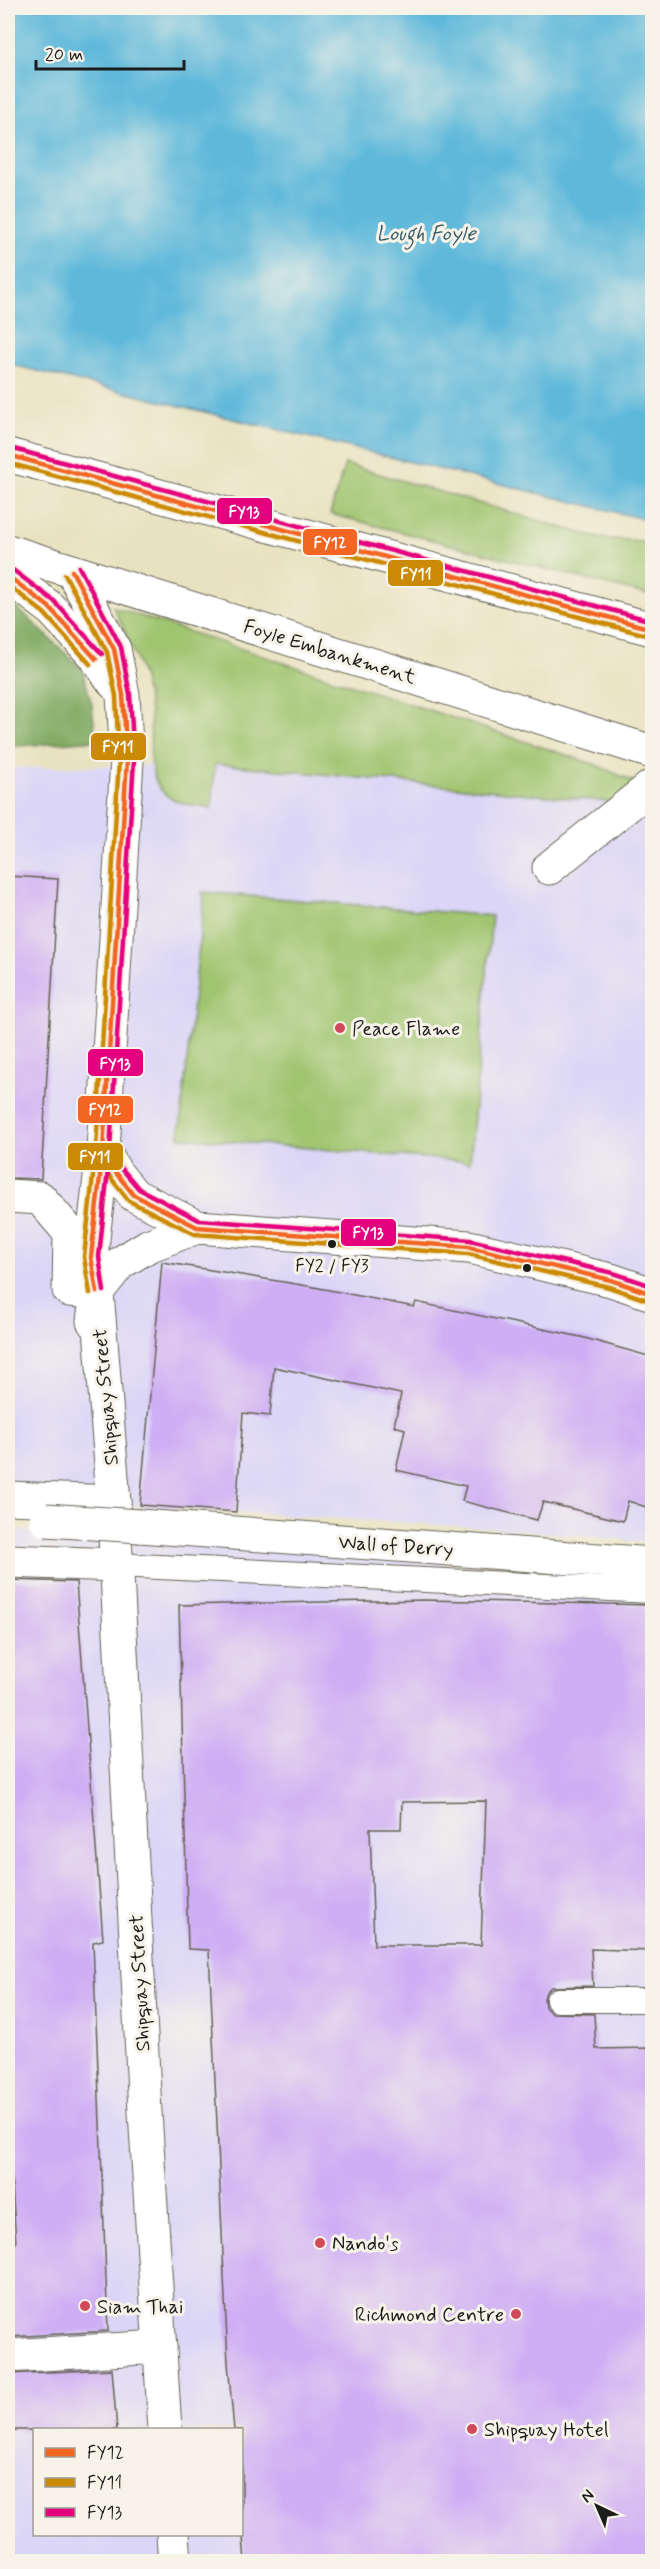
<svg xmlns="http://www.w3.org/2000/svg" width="660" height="2569" font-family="Mynerve,sans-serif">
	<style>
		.built { fill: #dbd6f7; fill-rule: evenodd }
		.green { fill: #a0c56f; stroke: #5e7046; stroke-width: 1.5 }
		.forest { fill: #80aa62; stroke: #4e633f; stroke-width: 1.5 }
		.water { fill: #5db8da; stroke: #3c6a7b; stroke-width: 1.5 }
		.building { fill: #cfaff4; fill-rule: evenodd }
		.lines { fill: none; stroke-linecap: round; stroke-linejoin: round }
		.lane-casing { stroke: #646155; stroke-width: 26 }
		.street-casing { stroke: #646155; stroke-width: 35 }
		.secondary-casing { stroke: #646155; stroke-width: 35 }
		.highway-casing { stroke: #646155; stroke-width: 35 }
		.lane { stroke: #fff; stroke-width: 24 }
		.street { stroke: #fff; stroke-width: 33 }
		.secondary { stroke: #fff; stroke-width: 33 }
		.highway { stroke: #fff; stroke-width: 33 }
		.street-bridge-casing { stroke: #646155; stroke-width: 35; stroke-linecap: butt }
		.street-bridge { stroke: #fff; stroke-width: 33 }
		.bus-1-casing { stroke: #f7f3e8; stroke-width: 9 }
		.bus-2-casing { stroke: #f7f3e8; stroke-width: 9 }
		.bus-3-casing { stroke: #f7f3e8; stroke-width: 9 }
		.bus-1 { stroke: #f26522; stroke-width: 4.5 }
		.bus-2 { stroke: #cb8a06; stroke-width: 4.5 }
		.bus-3 { stroke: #e5007d; stroke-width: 4.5 }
		.poi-dot { fill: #d1495b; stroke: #f7f3e8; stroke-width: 2 }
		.bus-dot { fill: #1c1c1c; stroke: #f7f3e8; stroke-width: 2 }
		.labels { text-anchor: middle; stroke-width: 6; stroke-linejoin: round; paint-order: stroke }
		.bus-label { font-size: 18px; fill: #1c1c1c; stroke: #f7f3e8 }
		.street-label { font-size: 20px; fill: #1c1c1c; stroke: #f7f3e8 }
		.poi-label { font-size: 20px; fill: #1c1c1c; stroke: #f7f3e8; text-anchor: start }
		.water-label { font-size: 21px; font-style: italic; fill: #365a68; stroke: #f7f3e8 }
		.line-badge { stroke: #f7f3e8; stroke-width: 2 }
		.badge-label { font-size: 16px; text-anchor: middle; font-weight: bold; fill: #fff }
	</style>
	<rect width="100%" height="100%" fill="#f7f3e8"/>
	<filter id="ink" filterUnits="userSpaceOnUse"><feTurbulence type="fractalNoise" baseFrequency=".0167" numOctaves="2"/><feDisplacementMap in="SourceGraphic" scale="12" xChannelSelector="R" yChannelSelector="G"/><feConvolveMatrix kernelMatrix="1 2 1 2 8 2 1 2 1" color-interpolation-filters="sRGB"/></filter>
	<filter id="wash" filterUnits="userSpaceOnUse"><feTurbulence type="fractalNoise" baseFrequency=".008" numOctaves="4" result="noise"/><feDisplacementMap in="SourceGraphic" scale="24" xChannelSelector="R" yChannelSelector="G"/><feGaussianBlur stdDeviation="1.35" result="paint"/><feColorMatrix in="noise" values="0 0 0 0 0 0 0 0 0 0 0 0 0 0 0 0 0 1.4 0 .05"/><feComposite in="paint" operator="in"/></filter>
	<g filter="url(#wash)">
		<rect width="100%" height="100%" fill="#e9e2c0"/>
		<g class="built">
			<path d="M214,764l438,42v737l-131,-13 -513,-32v-730z"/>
			<path d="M8,1530l107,6 537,45v980h-644zM34,2430h208v104h-208z"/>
		</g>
		<g class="green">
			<path d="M345,464l253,74 32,2 22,4v52l-322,-82z"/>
			<path d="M113,607l481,157 58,26v16l-437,-42 -3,44c-18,-3 -39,-3 -51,-18 -17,-21 -7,-58 -12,-84 -6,-36 -19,-67 -36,-99z"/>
			<path d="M202,892l290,24 -22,246 -291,-25 25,-239z"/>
		</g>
		<path class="forest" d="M8,599l74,70 10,36 4,35 -88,7z"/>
		<path class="water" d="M8,8h644v513l-644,-157z"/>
		<g id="blocks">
			<g class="building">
				<path d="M8,876l50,3 -17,300 -33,-1z"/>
				<path d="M162,1262l152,25 100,20 2,-5 165,35 71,20v152l-24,-8 -5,20 -80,-19 -6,18 -75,-19 4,-15 -70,-16 9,-41 -11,-3 7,-32 -127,-27 -4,49 -27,-3 -7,99 -96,-7z"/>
				<path d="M8,1580l68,2 27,358 -10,2 15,389 -100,6v-93l8,-1 -6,-90h-2z"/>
				<path d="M424,1600l228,5v346l-61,-2 2,37 -42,1 -5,5 -2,7 1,8 6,6 43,1 2,35 56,-1v514h-407l-3,-38v-94h-8l-6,-67 -19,-413 -21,-1 -9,-344zM486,1801l-5,144h-107l-4,-116h31l1,-27z"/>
				<path d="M112,2369l5,61h-109v-56z"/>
			</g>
		</g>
	</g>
	<g filter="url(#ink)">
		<use href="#blocks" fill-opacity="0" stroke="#646155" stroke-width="1.5"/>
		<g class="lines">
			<g class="lane-casing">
				<g id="lane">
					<path d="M117,1565l535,26"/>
					<path d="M558,2000h94"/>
				</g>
			</g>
			<g class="street-casing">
				<g id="street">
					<path d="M549,868l103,-82"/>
					<path d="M8,1196l32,2 30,35 -1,57 28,2 -4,29"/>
					<path d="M8,1498l106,4 -4,-29"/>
					<path d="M140,1526l512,38"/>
					<path d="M8,1561l109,4"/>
					<path d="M8,2356l152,-9"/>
				</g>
			</g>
			<g class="secondary-casing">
				<g id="secondary">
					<path d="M72,571l42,78 9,46 4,65 -24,390 -12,107 6,35 17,210"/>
					<path d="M8,576l41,31 43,46 23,31"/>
					<path d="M103,1150l13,23 18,22 63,32 272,20 142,33 41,14"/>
					<path d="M97,1292l23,-29 28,-17 49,-19"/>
					<path d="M115,1536l30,576 20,318"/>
					<path d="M173,2534l2,28"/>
				</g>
			</g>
			<g class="highway-casing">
				<g id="highway">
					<path d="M8,455l644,174"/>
					<path d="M8,551l644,201"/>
				</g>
			</g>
			<use href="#lane" class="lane"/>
			<use href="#street" class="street"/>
			<use href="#secondary" class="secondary"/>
			<use href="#highway" class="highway"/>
			<g class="street-bridge-casing">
				<path id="street-bridge" d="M46,1520l94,6"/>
			</g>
			<use href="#street-bridge" class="street-bridge"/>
			<g class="bus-1-casing">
				<g id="bus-1">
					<path d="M8,455l644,174"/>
					<path d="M72,571l42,78 9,46 4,65 -24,390 -12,107 6,35"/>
					<path d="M8,576l41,31 47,52"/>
					<path d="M103,1150l13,23 18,22 63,32 272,20 142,33 41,14"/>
				</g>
			</g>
			<g class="bus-2-casing">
				<g id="bus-2">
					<path d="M8,463l642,173"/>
					<path d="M65,575l42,77 9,44 3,64 -23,389 -12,108 6,36"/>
					<path d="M8,585l36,28 46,51"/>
					<path d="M96,1154l14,23 19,24 66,33 273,20 141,33 41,14"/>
				</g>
			</g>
			<g class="bus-3-casing">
				<g id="bus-3">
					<path d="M10,448l642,173"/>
					<path d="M79,567l42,80 9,48 4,65 -24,390 -11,107 5,34"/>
					<path d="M13,570l41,31 48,53"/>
					<path d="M110,1146l12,23 17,20 60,31 271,20 143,33 39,13"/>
				</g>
			</g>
			<use href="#bus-1" class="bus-1"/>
			<use href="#bus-2" class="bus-2"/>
			<use href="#bus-3" class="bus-3"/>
		</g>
	</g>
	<g class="poi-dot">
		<circle cx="340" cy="1028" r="6"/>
		<circle cx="320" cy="2243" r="6"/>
		<circle cx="85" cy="2306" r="6"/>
		<circle cx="516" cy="2314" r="6"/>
		<circle cx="472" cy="2429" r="6"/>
	</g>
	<g class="bus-dot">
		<circle cx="332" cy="1244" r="5"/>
		<circle cx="527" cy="1268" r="5"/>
	</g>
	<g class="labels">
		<g class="bus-label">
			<text x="332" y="1271">FY2 / FY3</text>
		</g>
		<g class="street-label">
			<text transform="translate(330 651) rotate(17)" y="7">Foyle Embankment</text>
			<text transform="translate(105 1397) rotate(-95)" y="7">Shipquay Street</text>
			<text transform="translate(396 1545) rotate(4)" y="7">Wall of Derry</text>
			<text transform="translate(139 1983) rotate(-93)" y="7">Shipquay Street</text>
		</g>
		<g class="poi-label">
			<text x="352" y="1035">Peace Flame</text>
			<text x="332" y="2250">Nando's</text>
			<text x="97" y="2313">Siam Thai</text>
			<text x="504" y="2321" text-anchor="end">Richmond Centre</text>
			<text x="484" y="2436">Shipquay Hotel</text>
		</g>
		<g class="water-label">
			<text x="426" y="240">Lough Foyle</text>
		</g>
	</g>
	<g class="line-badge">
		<rect x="216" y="497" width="57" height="28" rx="6" fill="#e5007d"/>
		<rect x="302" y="528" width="56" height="28" rx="6" fill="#f26522"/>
		<rect x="387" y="559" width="57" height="28" rx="6" fill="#cb8a06"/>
		<rect x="90" y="732" width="57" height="29" rx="6" fill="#cb8a06"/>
		<rect x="87" y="1048" width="57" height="29" rx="6" fill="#e5007d"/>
		<rect x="77" y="1095" width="57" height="29" rx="6" fill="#f26522"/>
		<rect x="67" y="1142" width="57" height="29" rx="6" fill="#cb8a06"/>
		<rect x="340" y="1218" width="57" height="29" rx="6" fill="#e5007d"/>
	</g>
	<g class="badge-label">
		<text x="244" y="517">FY13</text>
		<text x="330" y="548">FY12</text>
		<text x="416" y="579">FY11</text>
		<text x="118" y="752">FY11</text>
		<text x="115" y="1069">FY13</text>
		<text x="105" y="1115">FY12</text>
		<text x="95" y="1162">FY11</text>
		<text x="368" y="1238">FY13</text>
	</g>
	<rect width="660" height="2569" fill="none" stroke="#f7f3e8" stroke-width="30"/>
	<rect x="33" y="2428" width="210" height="108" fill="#f7f3e8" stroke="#9f9d96" stroke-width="1.5"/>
	<rect x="45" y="2448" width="30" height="9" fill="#f26522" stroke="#9f9d96" stroke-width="1.5"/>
	<text x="87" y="2458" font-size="18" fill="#1c1c1c">FY12</text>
	<rect x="45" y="2478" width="30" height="9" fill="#cb8a06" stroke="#9f9d96" stroke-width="1.5"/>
	<text x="87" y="2488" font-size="18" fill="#1c1c1c">FY11</text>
	<rect x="45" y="2508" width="30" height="9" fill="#e5007d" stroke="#9f9d96" stroke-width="1.5"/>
	<text x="87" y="2518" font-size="18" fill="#1c1c1c">FY13</text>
	<g transform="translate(597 2506) rotate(316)" stroke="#f7f3e8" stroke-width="4.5" paint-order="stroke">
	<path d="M0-4.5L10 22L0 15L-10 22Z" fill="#1c1c1c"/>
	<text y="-9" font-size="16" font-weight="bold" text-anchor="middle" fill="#1c1c1c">N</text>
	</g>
	<path d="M36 60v9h148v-9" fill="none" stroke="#1c1c1c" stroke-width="3"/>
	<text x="45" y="60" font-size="18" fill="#1c1c1c" stroke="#f7f3e8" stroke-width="4.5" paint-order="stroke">20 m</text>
</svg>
